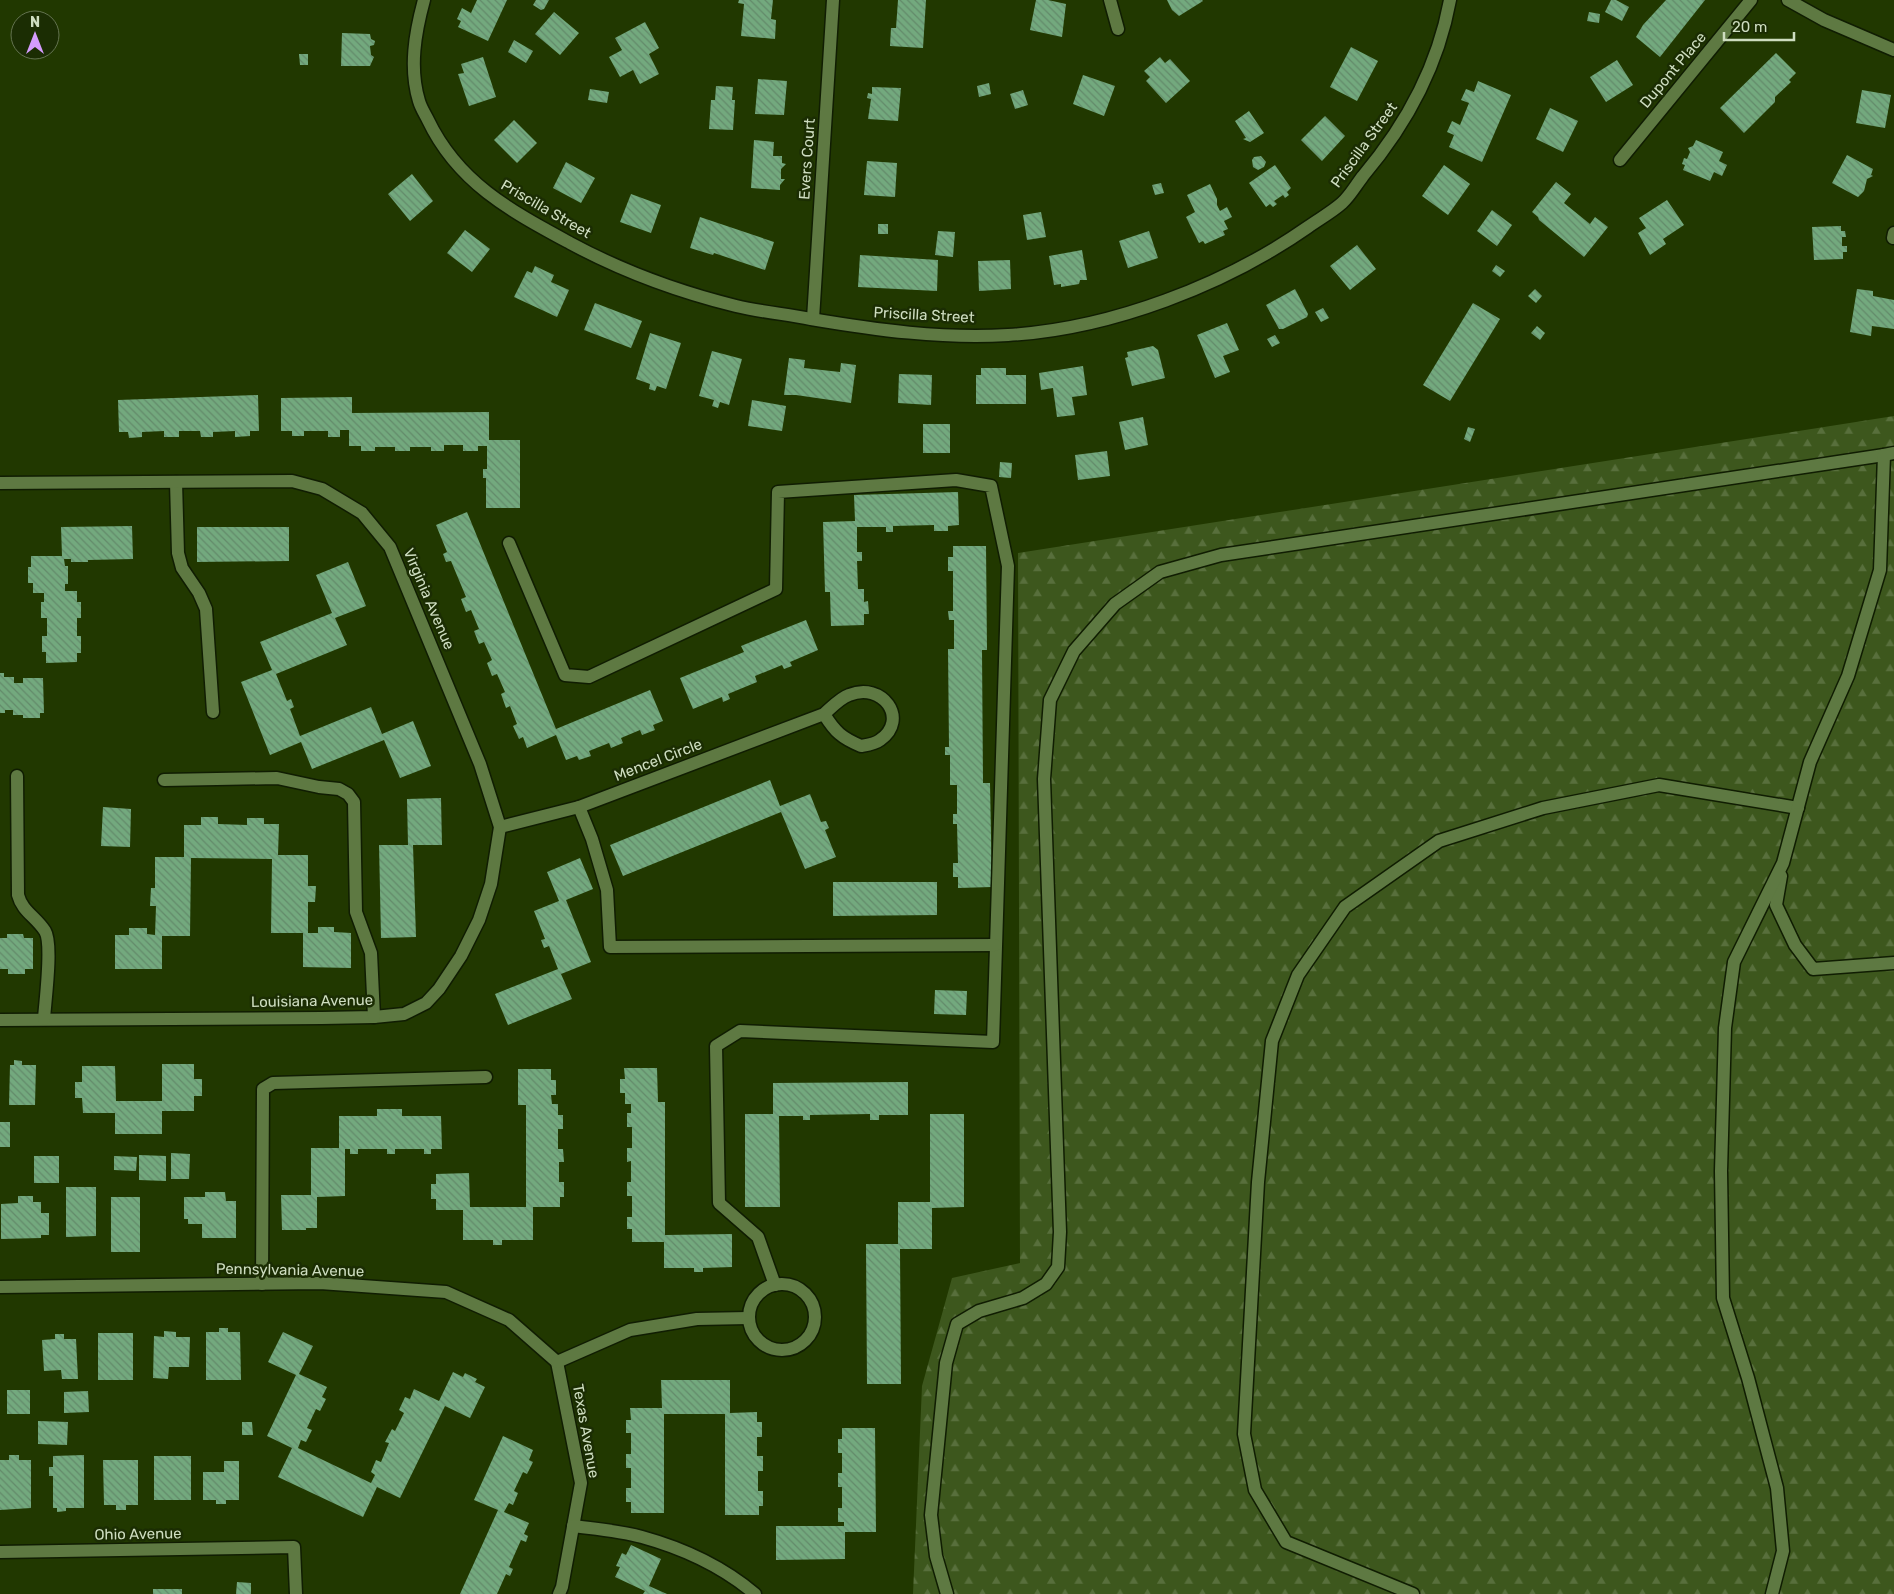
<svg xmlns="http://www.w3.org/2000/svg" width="1894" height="1594" font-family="Rubik,sans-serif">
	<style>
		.forest { fill: url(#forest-firs) }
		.building { fill: url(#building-back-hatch) }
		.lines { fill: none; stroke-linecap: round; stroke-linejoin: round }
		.minor-casing { stroke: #101d02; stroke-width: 15 }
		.minor { stroke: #5e7942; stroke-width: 12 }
		.labels { text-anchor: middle; stroke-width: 5; stroke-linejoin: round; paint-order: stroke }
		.street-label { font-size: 15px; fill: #ceddc0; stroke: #1b2d03 }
	</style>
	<defs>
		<pattern id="forest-firs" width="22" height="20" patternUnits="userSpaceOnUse" patternTransform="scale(1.25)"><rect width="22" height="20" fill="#3d571d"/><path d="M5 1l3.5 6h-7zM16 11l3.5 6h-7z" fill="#586f3c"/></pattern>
		<pattern id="building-back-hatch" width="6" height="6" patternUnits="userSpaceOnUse" patternTransform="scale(1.25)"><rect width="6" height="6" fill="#73a97e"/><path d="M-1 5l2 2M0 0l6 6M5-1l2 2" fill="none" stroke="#638a6a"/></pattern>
	</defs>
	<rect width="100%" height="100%" fill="#213800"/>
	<path class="forest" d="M1894,416v1178h-981l9,-208 30,-108 68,-15 -2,-710z"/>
	<g class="building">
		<path d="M477,0h30l-19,41 -30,-14 3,-6 -4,-2 5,-11 9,5z"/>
		<path d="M536,0h13l-5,9 -3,1 -8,-5z"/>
		<path d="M739,0h34l-2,19 5,1 -1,19 -34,-3 3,-32 -6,-1z"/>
		<path d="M898,0h28l-3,48 -33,-2 1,-18h5z"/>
		<path d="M1036,0h12l18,4 -4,33 -32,-7z"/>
		<path d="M1167,0h35l1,1 -24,15 -7,-6z"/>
		<path d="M1611,0h5l13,7 -7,14 -17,-9z"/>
		<path d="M1666,0h39l-45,57 -24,-20 7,-12z"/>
		<path d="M554,12l25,21 -19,22 -25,-21z"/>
		<path d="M1589,12l11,2 -1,9 -12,-2z"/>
		<path d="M645,22l14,26 -10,6 10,20 -19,10 -7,-14 -13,7 -11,-20 13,-7 -7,-12z"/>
		<path d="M342,33l28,1 1,5 4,2 -1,4 -4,1 1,9 3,2 -4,9h-29z"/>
		<path d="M514,40l19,11 -7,12 -18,-11z"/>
		<path d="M1351,47l27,14 -21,40 -27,-14z"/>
		<path d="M1776,53l20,20 -7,7 2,2 -16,15v5l-31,31 -24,-25z"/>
		<path d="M299,54h9v11h-8z"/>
		<path d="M483,57l13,40 -27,9 -11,-32 6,-1 -3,-9z"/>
		<path d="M1160,57l5,6 5,-4 20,22 -24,22 -20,-22 4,-4 -6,-6z"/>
		<path d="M1617,60l16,25 -27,17 -16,-25z"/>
		<path d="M1083,75l32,11 -11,30 -31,-12z"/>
		<path d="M758,79l29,2 -3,34 -29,-1z"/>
		<path d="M1478,81l33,14 -29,67 -33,-15 5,-12 -7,-3 5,-11 8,4 9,-22 -8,-3 5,-11 8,3z"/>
		<path d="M989,83l2,11 -12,3 -2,-11z"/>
		<path d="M716,86l17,1 -1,13h3l-2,30 -24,-1 2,-29h4z"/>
		<path d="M872,87l29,1 -3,33 -30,-2 3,-20 -4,-1 1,-5 4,1z"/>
		<path d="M590,89l19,3 -2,11 -19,-3z"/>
		<path d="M1023,90l5,15 -13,4 -5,-15z"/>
		<path d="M1862,90l29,5 -6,33 -29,-5z"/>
		<path d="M1550,108l28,13 -15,31 -27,-13z"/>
		<path d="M1249,111l15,22 -14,9 -7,-3 3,-1 -11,-17z"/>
		<path d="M1325,116l20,20 -23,25 -21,-21z"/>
		<path d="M514,120l23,23 -20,20 -23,-23z"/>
		<path d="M754,140l20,2 -1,14h9v7l4,1 -5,5v10h4l-5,6v5l-29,-2z"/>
		<path d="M1696,140l27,12 -4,9 8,4 -5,11 -8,-4 -4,9 -27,-11 2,-5 -3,-1 2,-6 3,1 3,-7 -2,-4 5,-2z"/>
		<path d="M1847,155l26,14 -2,6 2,1 -6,3 -3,12 -6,6 -26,-14z"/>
		<path d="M1261,156l5,6 -2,5 -6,3 -5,-3 -1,-7 2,-3z"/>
		<path d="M867,161l30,2 -2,34 -31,-2z"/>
		<path d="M566,162l29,16 -14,25 -28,-15z"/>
		<path d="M1275,165l16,23 -4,4 2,3 -4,3 -2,-3 -9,6 3,3 -4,3 -3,-3 -4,3 -17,-24z"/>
		<path d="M1444,165l26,19 -22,31 -26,-19z"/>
		<path d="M412,174l21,27 -23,20 -22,-27z"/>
		<path d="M1556,182l15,12 -7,9 26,21 5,-7 13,10 -24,30 -45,-37 -1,-3 -6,-5z"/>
		<path d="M1161,183l3,10 -9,2 -3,-10z"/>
		<path d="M1210,184l7,15v6l3,6 7,-4 5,10 -8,4 4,8 -5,2 2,4 -20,9 -2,-3 -4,2 -13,-26 9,-5 -8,-17z"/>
		<path d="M631,194l30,11 -10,28 -31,-11z"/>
		<path d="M1667,200l17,25 -21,14 3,5 -16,11 -12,-22 8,-5 -7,-10z"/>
		<path d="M1492,210l20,15 -15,21 -20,-15z"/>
		<path d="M1041,212l5,25 -19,3 -4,-25z"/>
		<path d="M700,217l74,25 -9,28 -51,-17 -1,2 -23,-7z"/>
		<rect x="878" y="224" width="10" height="10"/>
		<path d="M1841,226v5h4l1,6h-4v9h5v6h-4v7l-29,1 -2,-33z"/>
		<path d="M465,230l25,19 -18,23 -25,-19z"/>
		<path d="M938,231l17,1 -2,25 -18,-2z"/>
		<path d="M1149,231l9,27 -30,10 -9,-27z"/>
		<path d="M1357,245l19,24 -26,21 -20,-24z"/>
		<path d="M1082,250l5,30h-7l-1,4 -18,3v-3l-7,1 -5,-29z"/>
		<path d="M860,255l78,5 -1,31 -79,-4z"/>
		<path d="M1010,260l1,29 -32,2 -1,-30z"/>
		<path d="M1496,265l9,6 -5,6 -8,-6z"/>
		<path d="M535,266l19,9 -3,7 18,8 -12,27 -43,-20 13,-26 5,2z"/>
		<path d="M1295,289l13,25 -1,3 -24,12h-4l-13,-24z"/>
		<path d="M1535,289l7,7 -6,7 -8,-7z"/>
		<path d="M1857,289l16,2v5l21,4v29l-22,-3 -1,10 -21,-4z"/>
		<path d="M595,303l47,18 -11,27 -47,-18z"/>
		<path d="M1473,303l27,16 -50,82 -27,-16z"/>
		<path d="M1323,308l6,10 -8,4 -6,-10z"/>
		<path d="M1227,323l12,27 -16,6 7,16 -15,6 -18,-43z"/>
		<path d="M1537,326l8,7 -5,7 -9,-7z"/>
		<path d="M650,333l31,10 -15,46 -9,-3 -2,5 -6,-2 1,-5 -14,-5z"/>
		<path d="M1275,335l5,8 -8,4 -5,-8z"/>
		<path d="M1153,346l5,4 7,28 -33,8 -7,-28 3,-1 -1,-5z"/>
		<path d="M712,351l30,8 -13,46 -9,-3 -2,6 -6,-2 2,-6 -15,-4z"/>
		<path d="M789,358l16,2 -1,8 36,4 1,-9 15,2 -5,38 -55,-8h-12z"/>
		<path d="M1083,366l4,29 -15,2 3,18 -18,2 -4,-29 -12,2 -2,-17z"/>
		<path d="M981,368h25v7h20v29h-50v-29h5z"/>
		<path d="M899,374l33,1 -1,30 -33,-2z"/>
		<path d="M258,395l1,36h-9v5l-15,1v-6l-22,1v5h-12l-1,-6h-21v6h-15v-6l-22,1v5l-13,1 -1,-6h-9l-1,-32z"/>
		<path d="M352,397v16l137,-1v28h31v68h-34v-30h-3v-9h4v-23h-9v5h-15v-6h-19v6h-13v-4h-21v4h-15v-4h-20v4h-14v-5h-12v-16h-9v7h-12v-6h-24v5h-12v-5h-11v-33z"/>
		<path d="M752,400l34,6 -4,25 -34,-5z"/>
		<path d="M1143,417l5,28 -23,5 -6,-28z"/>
		<rect x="923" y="424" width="27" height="29"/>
		<path d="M1468,427l7,2 -5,13 -6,-3z"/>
		<path d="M1107,451l3,25 -32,4 -3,-25z"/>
		<path d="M1000,462l12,1 -1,15 -12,-1z"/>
		<path d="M958,492l1,33 -11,1v5h-14v-6l-41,1v6h-7v-5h-29v25h5v9h-5l1,28h6v13l4,-1 1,13h-5v11l-33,1 -1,-34h-5l-2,-70 32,-1 -1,-26z"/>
		<path d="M467,512l89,217 94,-39 13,31 -10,4 2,5 -13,5 -2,-5 -19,8 2,5 -12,5 -2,-5 -20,8 2,5 -12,4 -2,-4 -11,4 -10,-25 -29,13 -4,-11 -4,2 -6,-13 4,-2 -7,-18 -4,2 -5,-14 4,-2 -8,-18 -5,2 -5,-13 5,-3 -8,-18 -5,2 -5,-13 5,-2 -8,-19 -5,2 -5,-13 5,-2 -15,-36 -5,1 -3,-8 4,-2 -11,-27z"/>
		<path d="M132,526l1,33 -45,1v2h-17v-3h-7l1,7h3v18h-3v7h12v11h4v16h-4v18h4v17h-4v9l-31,1v-11h-4v-16h5v-18h-6v-16h3v-9h-11v-10h-5v-16h3v-11h31l-1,-29z"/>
		<path d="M197,527h92v34l-92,1z"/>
		<path d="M953,546h33l1,104h-5l1,133h7l2,104 -34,1v-11h-5v-14h5l-1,-39h-4v-10h4v-29h-7v-30h-5v-8h4l-1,-98h6v-29h-5l-1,-9h5v-40h-5v-14h5z"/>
		<path d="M348,562l18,44 -31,12 12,27 -71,29 11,27 4,-2 3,8 -4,2 10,27 71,-29 11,27 31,-13 18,45 -31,12 -16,-38 -72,29 -11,-27 -31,13 -29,-73 31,-12 -12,-28 72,-29 -16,-38z"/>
		<path d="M806,620l12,30 -28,12 2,4 -8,3 -2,-4 -27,11 2,6 -29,12 2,5 -7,3 -1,-5 -29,12 -13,-31 64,-26 -3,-6z"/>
		<path d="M0,673h4v4h10v6h9v-5h20l1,35h-4v5h-17v-3h-10v-5h-8v3h-5z"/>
		<path d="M770,780l10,26 30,-12 11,28 5,-1 3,7 -4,2 11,27 -31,12 -24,-57 -158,64 -13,-31z"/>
		<path d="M441,798l1,47h-29l3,92 -35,1 -2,-93h29l-1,-46z"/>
		<path d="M103,807l28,2 -1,38 -29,-1z"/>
		<path d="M201,817h17v7l29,1v-7h17v6h15l-1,31h30v31h8l-1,16h-7v31h10v-6h16v5l17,1v35l-48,-1v-34h-32l1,-74 -81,-1 -1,78h-28v33h-47v-34h14v-7h18v6l8,1 1,-29h-6l1,-18h4v-31h29v-32h17z"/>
		<path d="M580,858l13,31 -27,11 25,62 -30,12 11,25 -64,26 -13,-31 63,-25 -9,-23 -5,2 -3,-8 4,-1 -11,-28 25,-10 -12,-29z"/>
		<path d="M833,882h104v33l-104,1z"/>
		<path d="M7,934h16l1,4h9v31h-8v5h-17v-5h-8v-31h7z"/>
		<path d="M935,990l32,1 -1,24 -32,-1z"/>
		<path d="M14,1060l8,1v4h14l-1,40h-26l1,-40h4z"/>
		<path d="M162,1064h32v15h8v17h-8v15h-32v23h-47v-21h-32l-1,-15h-7v-16h7v-16h33l1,35h46z"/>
		<path d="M624,1068h33l1,34h7v133l67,-1v33l-29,1v4h-9v-4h-30v-26h-32v-13h-5v-12h5v-21h-5v-14h4v-21l-4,1v-14h5v-21h-5v-14h4v-9h-6v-11h-5v-14h5z"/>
		<path d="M518,1069h33v11h5v15h-5l1,9h6v11h5v14h-5v20h5l1,13h-5v20h5v15h-4v10h-27v33h-31v5h-9v-5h-30v-30h-27v-11h-5v-15h5v-10l33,-1 1,34h56v-102h-8z"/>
		<path d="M908,1082v33h-29v5h-9v-6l-60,1v5h-7v-4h-24l1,91h-35v-93h28v-31z"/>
		<path d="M377,1109h25v7h39l1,33h-11v5h-7v-5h-29v5h-8v-5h-29v5h-8v-5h-5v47l-28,1v31h-11v2h-24l-1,-35h30v-47h28v-32h38z"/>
		<path d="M930,1114h34v93l-32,1v41h-32l1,135h-34l-1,-140h32v-42h32z"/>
		<rect x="0" y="1122" width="10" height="25"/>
		<path d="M171,1153l19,1 -1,25h-18z"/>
		<path d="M139,1155l27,1v25l-27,-1z"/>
		<rect x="34" y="1156" width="25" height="27"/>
		<path d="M114,1156l23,1 -1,14 -22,-1z"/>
		<path d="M66,1187h30v49l-30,1z"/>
		<path d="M205,1192h20l1,9h10v37h-34v-14h-14v-5h-4v-22h21z"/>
		<path d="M18,1196h15v6h8v11h8v22h-8v3l-40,1v-35l17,-1z"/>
		<rect x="111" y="1197" width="29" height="55"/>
		<path d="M219,1328h9v4h12l1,48h-35v-48h13z"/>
		<path d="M164,1331l12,1v5h14l-1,30h-20l-1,12 -15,-1 1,-42 10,1z"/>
		<path d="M283,1332l30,14 -14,28 28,13 -5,10 4,2 -6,12 -4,-2 -9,19 5,2 -6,12 -5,-2 -3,8 73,35 4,-8 -4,-3 5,-12 5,2 8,-19 -4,-1 7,-13 3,2 9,-18 -5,-3 6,-13 5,2 4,-10 25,12 14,-29 10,5 2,-4 12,6 -2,3 10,5 -15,31 -25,-12 -45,92 -23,-11 -14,30 -85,-40 14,-29 -25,-12 29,-61 -28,-13z"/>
		<rect x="98" y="1333" width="35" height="47"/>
		<path d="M55,1334h9v5h12l2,40h-16l-1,-9 -17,1 -2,-31 13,-1z"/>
		<path d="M661,1380h69v33l27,-1v10h5v15h-5v19h6v15h-5v20h5v15h-4v9h-34v-101h-61v99h-33v-11h-5v-14h5v-20h-5v-14h5v-21h-5v-13h5l-1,-12h32z"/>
		<rect x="7" y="1390" width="23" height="24"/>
		<path d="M88,1391l1,21 -25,1v-21z"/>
		<path d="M38,1421l30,1 -1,23 -29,-1z"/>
		<path d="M242,1422h10l1,13h-11z"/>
		<path d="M842,1428h33l1,104h-31v27l-69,1v-34h68v-4h-6v-14h4v-21h-4v-14h4v-20h-4v-14h4z"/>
		<path d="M503,1436l30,14 -4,10 4,2 -6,12 -4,-2 -9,19 4,2 -5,12 -4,-2 -5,9 25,11 -5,11 4,2 -2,6 -5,-2 -12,27 4,2 -3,7 -4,-2 -9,20h-37l38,-84 -24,-10z"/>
		<path d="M9,1455h10v5h12v48l-31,2v-50h9z"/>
		<path d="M84,1455v53h-18v3l-9,1v-4h-4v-32h-4v-9h4v-11z"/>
		<rect x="154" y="1456" width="37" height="44"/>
		<path d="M103,1460h35v45h-12v5h-10v-5h-12z"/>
		<path d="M224,1461h15v39h-13v4h-10v-4h-13v-28h21z"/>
		<path d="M631,1545l30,14 -12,27 18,8h-24l2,-3 -30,-14 5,-10 -4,-1 6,-13 4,2z"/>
		<path d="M237,1582l14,1v11h-15z"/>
		<rect x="153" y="1589" width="29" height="5"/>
	</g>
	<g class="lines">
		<g class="minor-casing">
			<g id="minor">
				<path d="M424,0c-9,33 -15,68 -5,101 2,7 6,13 9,19 30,63 83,91 142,123 52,28 109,49 166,63 25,6 50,8 75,13 65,11 131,20 197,16 103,-6 217,-50 300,-108 11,-8 24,-15 34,-24 8,-7 14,-18 21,-27 43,-51 75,-110 87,-176"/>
				<path d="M1110,0l8,29"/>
				<path d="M1788,0l36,20 70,30"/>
				<path d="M1620,160l131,-160"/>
				<path d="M1893,238l1,-5"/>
				<path d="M813,319l20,-319"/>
				<path d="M176,482l2,71 4,15 17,25 7,16 7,103"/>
				<path d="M0,483l292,-2 30,8 40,24 28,34 90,217 20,63 -9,57 -12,36 -18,36 -22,33 -13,14 -22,11 -30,3 -52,1 -322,2"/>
				<path d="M509,543l56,132 24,2 187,-88 2,-97 178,-12 35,6 17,80 -15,476 -253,-11 -24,15 3,157 39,34 17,48"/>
				<path d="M17,776l1,119c4,16 18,22 27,36 8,13 0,71 -1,88"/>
				<path d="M164,780l113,-2 42,9 20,2 9,5 6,8 2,110 15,41 3,64"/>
				<path d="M579,807l13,32 15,51 3,57 385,-2"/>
				<path d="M500,827l79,-20 245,-93c7,-6 16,-16 25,-19 33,-14 61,24 31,45 -5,4 -13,5 -19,6 -19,-8 -26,-14 -37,-32"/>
				<path d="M1781,876l-5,29 19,40 18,24 81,-6"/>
				<circle cx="782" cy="1317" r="33"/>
				<path d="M262,1284l1,-195 10,-6 213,-6"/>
				<path d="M0,1287l320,-4 126,9 63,28 48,42"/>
				<path d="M557,1362l24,121 -19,104 -3,7"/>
				<path d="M557,1362l73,-32 67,-11 51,-1"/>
				<path d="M573,1526c23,3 47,5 69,11 40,11 81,30 113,57"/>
				<path d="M0,1552l294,-5 2,47"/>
				<path d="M947,1594l-11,-38 -5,-41 15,-152 11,-39 22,-13 44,-13 23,-14 12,-17 2,-35 -16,-453 6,-79 24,-49 41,-47 45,-32 61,-17 663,-100"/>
				<path d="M1413,1594l-127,-52 -31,-52 -11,-56 14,-252 14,-141 26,-66 47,-68 94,-66 104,-33 116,-23 139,23"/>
				<path d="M1772,1594l11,-43 -6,-63 -29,-110 -25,-80 -2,-127 4,-143 9,-66 49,-99 27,-101 38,-86 32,-106 4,-115 10,-2"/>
			</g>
		</g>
		<use href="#minor" class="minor"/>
	</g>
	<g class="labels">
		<g class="street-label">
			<text transform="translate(1673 70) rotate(-50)" y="5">Dupont Place</text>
			<text transform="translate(1364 145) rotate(-54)" y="5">Priscilla Street</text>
			<text transform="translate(807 159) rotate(-86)" y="5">Evers Court</text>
			<text transform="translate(546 209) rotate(30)" y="5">Priscilla Street</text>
			<text transform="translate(924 315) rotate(3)" y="5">Priscilla Street</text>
			<text transform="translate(429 599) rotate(67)" y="5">Virginia Avenue</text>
			<text transform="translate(658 760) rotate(-21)" y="5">Mencel Circle</text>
			<text transform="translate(312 1001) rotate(-1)" y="5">Louisiana Avenue</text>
			<text transform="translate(290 1270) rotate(1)" y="5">Pennsylvania Avenue</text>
			<text transform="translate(586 1431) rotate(80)" y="5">Texas Avenue</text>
			<text transform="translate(138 1534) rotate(-1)" y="5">Ohio Avenue</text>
		</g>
	</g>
	<g transform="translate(35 35)"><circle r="24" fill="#1b2d03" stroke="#63734f"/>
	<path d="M0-4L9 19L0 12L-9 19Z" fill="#d49cfc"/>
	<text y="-8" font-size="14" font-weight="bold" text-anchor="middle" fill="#ceddc0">N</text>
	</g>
	<path d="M1724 32v8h70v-8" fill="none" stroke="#ceddc0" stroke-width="2.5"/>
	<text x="1732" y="32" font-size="15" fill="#ceddc0" stroke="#1b2d03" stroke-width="4" paint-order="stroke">20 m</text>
</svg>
